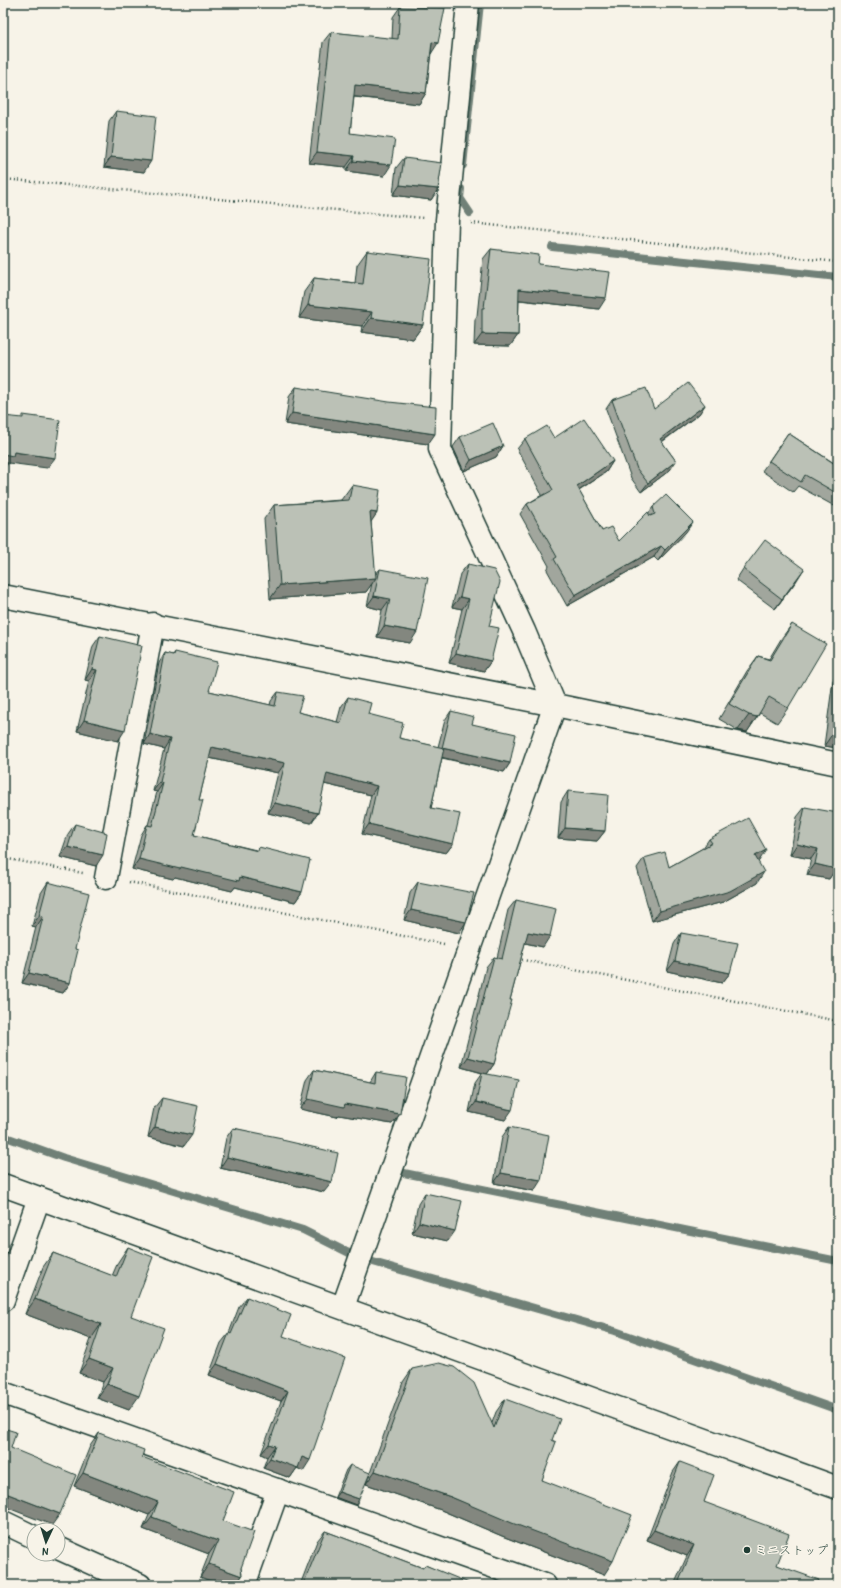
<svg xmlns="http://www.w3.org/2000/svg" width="841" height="1588" font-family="'Patrick Hand','Klee One',sans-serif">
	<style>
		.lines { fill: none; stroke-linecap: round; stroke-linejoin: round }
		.stream { stroke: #6f8077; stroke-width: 8 }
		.street-casing { stroke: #1f3d34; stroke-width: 25 }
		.secondary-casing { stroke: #1f3d34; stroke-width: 25 }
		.path { stroke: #1f3d34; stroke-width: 2.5; stroke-dasharray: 1 3; stroke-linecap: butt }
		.street { stroke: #f7f3e8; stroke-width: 22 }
		.secondary { stroke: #f7f3e8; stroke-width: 22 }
		.wall { fill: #a1a69d; stroke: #1f3d34 }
		.shaded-wall { fill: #83877f; stroke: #1f3d34 }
		.building { fill: #bbc1b6; stroke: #1f3d34 }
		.poi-dot { fill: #1f3d34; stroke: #f7f3e8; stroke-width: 1.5 }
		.labels { text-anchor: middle; stroke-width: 3; stroke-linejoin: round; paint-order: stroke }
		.poi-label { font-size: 12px; fill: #1f3d34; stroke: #f7f3e8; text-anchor: start }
	</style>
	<rect width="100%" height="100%" fill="#f7f3e8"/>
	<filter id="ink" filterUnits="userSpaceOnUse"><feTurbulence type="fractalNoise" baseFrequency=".025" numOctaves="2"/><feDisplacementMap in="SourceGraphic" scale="8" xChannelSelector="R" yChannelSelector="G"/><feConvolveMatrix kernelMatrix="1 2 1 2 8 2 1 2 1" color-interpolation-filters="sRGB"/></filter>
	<g filter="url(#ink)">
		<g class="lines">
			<g class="stream">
				<path d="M463,165l17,-162"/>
				<path d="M461,189l-1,9 10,15"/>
				<path d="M552,247l286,30"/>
				<path d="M3,1136l61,22 239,72 56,28 256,73 223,79"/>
				<path d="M404,1173l434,88"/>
			</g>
			<g class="street-casing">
				<g id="street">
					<path d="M3,596l552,109 283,59"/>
					<path d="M106,878l47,-254"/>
					<path d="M343,1307l212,-602 -31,-74 -84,-182 7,-229 21,-217"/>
					<path d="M3,1393l542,192"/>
					<path d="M3,1522l31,15"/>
					<path d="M58,1548l82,37"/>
					<path d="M244,1585l34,-95"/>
				</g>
			</g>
			<g class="secondary-casing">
				<g id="secondary">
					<path d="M3,1185l835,303"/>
					<path d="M3,1300l36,-102"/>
				</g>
			</g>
			<g class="path">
				<path d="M3,179l420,39"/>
				<path d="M471,223l367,39"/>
				<path d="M3,858l80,15"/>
				<path d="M129,882l315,62"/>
				<path d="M518,959l320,62"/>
			</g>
			<use href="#street" class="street"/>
			<use href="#secondary" class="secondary"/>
		</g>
		<g class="wall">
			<path d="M400,7l31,46 -5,40 -7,11 -65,-7 -4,36 34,43 -38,-5v-4l-37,-4 14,-121 8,-10 61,7 1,-22z"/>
			<path d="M116,111l28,61 -40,-5 5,-46z"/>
			<path d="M404,158l34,31 -7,11 -38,-5 3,-27z"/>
			<path d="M491,249l47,15 61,45 -80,-9 -1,35 -8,11 -36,-1 1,-26 2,-3 6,-57z"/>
			<path d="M367,251l56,74 -10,14 -52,-7 1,-6 -63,-8 5,-26 10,-14 41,5 2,-18z"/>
			<path d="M296,387l132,57 -143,-20 4,-27z"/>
			<path d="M612,400l42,9 51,-4 -6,9 -37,28 14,19 -6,9 -29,22 -10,-14 -25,-69z"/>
			<path d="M788,433l46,30 4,-6v51l-40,-22 -5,6 -31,-21z"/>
			<path d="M460,437l43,9 -7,11 -32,14 -11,-24z"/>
			<path d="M554,438l59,23 -7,11 -27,18 23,41 17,10 29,-27 5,-7 33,25 -28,29 -4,-4 -87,49 -20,-36 2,-4 -29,-52 7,-10 15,-9 -25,-46 8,-10z"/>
			<path d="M352,485l25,28 -6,8 4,54 5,-6 30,74 -33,-6 5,-27 -15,-4 5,-23 -6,9 -96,7 -6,-80 10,-14 67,-5z"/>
			<path d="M468,564l23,97 -7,10 -35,-8 13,-54 -10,-2 8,-33z"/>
			<path d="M743,569l54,11 -22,29 -39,-29z"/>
			<path d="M792,624l-4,84 -11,15 -17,-10 -13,19 -9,-2 -19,-11 28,-48 11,-15 11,3 12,-20z"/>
			<path d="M100,636l18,105 -41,-10 12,-50 -4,-1 8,-34z"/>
			<path d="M175,652l34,39 61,14 1,-4 7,-9 20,20 39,10 4,-15 7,-10 20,17 31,24 39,9 7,-27 6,-9 21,13 38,39 -6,9 -62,-14 -11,50 22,36 -7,9 -84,-19 9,-39 -47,-11 -6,29 -7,10 -43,-10 10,-40 -69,-15 -10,42 -5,35 62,15 3,-3 43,45 -7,10 -60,-15 -3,4 -57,-14 -2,2 -41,-10 9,-34 6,-10h1l9,-33 -4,-1 11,-42 -20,-5 15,-81 6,-10 8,2z"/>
			<path d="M838,673v75l-14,-2 9,-66z"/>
			<path d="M568,791l37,40 -8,10 -39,-3 3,-36z"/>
			<path d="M805,807l32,58 -8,14 -22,-4 4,-16 -21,-4 7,-38z"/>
			<path d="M75,824l21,42 -36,-9 8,-23z"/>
			<path d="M709,839l50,22h-1l-1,22 -34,19 -71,19 -15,-53 7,-10 25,9 34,-19z"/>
			<path d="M48,882l27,67 -5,34 -7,10 -41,-10 14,-56 -4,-1 9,-33z"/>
			<path d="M418,882l41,51 -55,-13 6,-27z"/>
			<path d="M516,900l27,47 -18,-4 -15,57 -16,64 -7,10 18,46 -36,-8 6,-29 7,-10 -21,-6 25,-100 8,-10 3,1 11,-48z"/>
			<path d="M681,933l49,40 -8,10 -55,-12 7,-27z"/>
			<path d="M314,1070l56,12 6,-10 24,42 -8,10 -53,-9 -2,2 -37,-8 7,-29z"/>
			<path d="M162,1098l22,48 -36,-9 6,-29z"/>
			<path d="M509,1127l25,64 -40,-8 8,-46z"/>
			<path d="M233,1128l49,12 42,52 -104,-24 6,-30z"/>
			<path d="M425,1193l23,48 -36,-8 6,-29z"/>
			<path d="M128,1247l3,69 -2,94 -32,-12 6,-16 -24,-9 12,-34 -66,-25 18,-47 10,-14 59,23 6,-14z"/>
			<path d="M247,1297l36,39 20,135 -6,-3 -7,10 -27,-10 4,-11 -6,-3 20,-53 -72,-26 12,-32 8,-10 10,-26z"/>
			<path d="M412,1369l80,54 4,-11 9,-13 47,41 -10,40 62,95 -102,-39 -61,-26 -75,-26 37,-102z"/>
			<path d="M99,1433l43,24 81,64 18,47 1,8 -7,9h-14l-21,-8 9,-23 -66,-25 6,-14 -75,-29 16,-40z"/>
			<path d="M680,1462l24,40 73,63 40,20h-143l13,-29 -40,-16 26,-68z"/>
			<path d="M350,1465l6,40 -21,-8 11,-27z"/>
			<path d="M325,1531l98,37 2,-3 44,20h-169l17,-44z"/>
		</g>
		<g class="shaded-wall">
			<path d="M432,42l6,1 -7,11z"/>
			<path d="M355,85l71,8 -7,11 -71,-8z"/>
			<path d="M317,152l37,4 -8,11 -37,-4z"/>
			<path d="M111,157l40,4 -7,11 -40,-5z"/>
			<path d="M353,161l38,4 -7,11 -38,-5z"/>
			<path d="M400,185l38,4 -7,11 -38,-5z"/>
			<path d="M519,289l87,9 -7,11 -87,-10z"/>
			<path d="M308,305l64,7 -10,14 -63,-8z"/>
			<path d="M371,318l52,7 -10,14 -52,-7z"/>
			<path d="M482,334l36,1 -8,11 -36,-1z"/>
			<path d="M705,405l-6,9 -46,34 7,-9z"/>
			<path d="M292,413l143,21 -7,10 -143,-20z"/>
			<path d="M503,446l-7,11 -32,14 7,-11z"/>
			<path d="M14,452l41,6 -8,10 -39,-5 -2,3h-3v-12z"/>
			<path d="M613,461l-7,11 -37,24 8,-10z"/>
			<path d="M676,461l-6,9 -29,22 7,-9z"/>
			<path d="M370,512l7,1 -10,15z"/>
			<path d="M693,522l-7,10 -28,29 7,-11z"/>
			<path d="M661,546l-7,11 -87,49 8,-11z"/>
			<path d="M804,569l-7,11 -22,29 7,-10z"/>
			<path d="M376,578l-10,14 -96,7 10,-14z"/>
			<path d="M374,596l16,3 -8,11 -15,-4z"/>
			<path d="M460,597l9,2 -7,10 -10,-2z"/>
			<path d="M384,626l33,6 -7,11 -33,-6z"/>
			<path d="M456,653l35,8 -7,10 -35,-8z"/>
			<path d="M92,669l5,1 -8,11 -4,-1z"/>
			<path d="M749,715l8,2 -10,15 -9,-2z"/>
			<path d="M84,720l41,10 -7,11 -41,-10z"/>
			<path d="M833,733l5,1v14l-14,-2z"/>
			<path d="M150,734l20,5 -6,10 -20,-5z"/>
			<path d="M212,747l73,16 -7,10 -73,-16z"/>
			<path d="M442,748l68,15 -6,9 -68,-16z"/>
			<path d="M327,773l50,13 -6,9 -51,-12z"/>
			<path d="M160,782l3,1 -6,9 -4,-1z"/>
			<path d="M275,803l43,10 -7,10 -43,-10z"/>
			<path d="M369,824l84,20 -7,9 -84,-19z"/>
			<path d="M565,828l40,3 -8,10 -39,-3z"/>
			<path d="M797,844l21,5 -7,10 -21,-4z"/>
			<path d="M68,847l35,8 -7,11 -36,-9z"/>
			<path d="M766,850l-7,11 -11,6 7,-11z"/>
			<path d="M139,859l101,18 62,15 -7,10 -60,-15 -3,4 -57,-14 -2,2 -41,-10z"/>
			<path d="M815,864l21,5 -7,10 -22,-4z"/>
			<path d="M764,872l-7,11 -34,19 -71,19 8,-10z"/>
			<path d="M411,910l55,12 -7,11 -55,-13z"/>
			<path d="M39,916l4,1 -7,10 -4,-1z"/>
			<path d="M528,932l22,4 -7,11 -22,-5z"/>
			<path d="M675,961l55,12 -8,10 -55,-12z"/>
			<path d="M29,973l41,10 -7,10 -41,-10z"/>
			<path d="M468,1057l26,7 -7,10 -26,-7z"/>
			<path d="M308,1099l37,5 55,10 -8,10 -53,-9 -2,2 -37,-8z"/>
			<path d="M476,1102l36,8 -7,10 -36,-8z"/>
			<path d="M155,1127l37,8 -8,11 -36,-9z"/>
			<path d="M227,1157l105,25 -8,10 -104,-24z"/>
			<path d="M501,1173l40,7 -7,11 -40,-8z"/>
			<path d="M419,1222l36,9 -7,10 -36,-8z"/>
			<path d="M35,1299l66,25 -10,15 -66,-25z"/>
			<path d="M89,1359l24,9 -10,14 -24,-9z"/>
			<path d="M217,1364l71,27 -7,10 -72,-26z"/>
			<path d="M107,1384l32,12 -10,14 -32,-12z"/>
			<path d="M269,1444l6,2 -8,11 -6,-3z"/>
			<path d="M302,1457l8,3 -7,11 -6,-3 -7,10 -27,-10 7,-10z"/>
			<path d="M375,1471l76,26 162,64 -9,14 -102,-39 -61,-26 -75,-26z"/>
			<path d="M83,1473l75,29 -9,13 -75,-29z"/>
			<path d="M3,1492l57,22 -8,11 -49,-19z"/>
			<path d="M339,1492l20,7 -3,6 -21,-8z"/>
			<path d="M152,1517l66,24 -9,13 -66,-25z"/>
			<path d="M654,1530l40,15 -7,11 -40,-16z"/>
			<path d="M209,1564l33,12 -7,9h-14l-21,-8z"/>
			<path d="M679,1581l9,4h-12z"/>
		</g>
		<g class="building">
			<path d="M400,7l45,1 -7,35 -6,-1 -6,51 -71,-8 -5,48 45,6 -4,26 -38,-4 1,-5 -37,-4 14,-120 67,7z"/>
			<path d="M116,111l40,5 -5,45 -40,-4z"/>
			<path d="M404,158l38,5 -4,26 -38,-4z"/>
			<path d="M491,249l48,6 -1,9 72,8 -4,26 -87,-9 -1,46 -36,-1v-26h2z"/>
			<path d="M367,251l64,8 -8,66 -52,-7 1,-6 -64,-7 6,-27 49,6z"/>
			<path d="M688,383l17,22 -45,34 16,22 -28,22 -11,-14 -25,-69 34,-12 8,21z"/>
			<path d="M296,387l93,15 47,5 -1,27 -143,-21z"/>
			<path d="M23,415l37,5 -5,38 -41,-6 -1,4 -10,-2v-38l20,2z"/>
			<path d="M584,418l29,43 -36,25 25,45 9,-4 8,14 29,-29 2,4 5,-2 -2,-7 13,-12 27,27 -28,28 -4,-4 -86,49 -21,-36 3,-2 -30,-53 26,-14 -28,-51 22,-13 7,12z"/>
			<path d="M493,423l10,23 -32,14 -11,-23z"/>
			<path d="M788,433l47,31 3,-6v36l-33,-19 -4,7 -32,-21z"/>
			<path d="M352,485l28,5 -3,23 -7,-1 6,66 -96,7 -6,-80 75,-5z"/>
			<path d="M765,540l39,29 -22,30 -39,-30z"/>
			<path d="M468,564l26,6 6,12 -11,44 10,2 -8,33 -35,-8 13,-54 -9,-2z"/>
			<path d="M380,569l48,9 -11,54 -33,-6 6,-27 -16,-3z"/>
			<path d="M792,624l34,20 -38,64 -19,-11 -12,20 -8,-2 -20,-11 29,-48 12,4z"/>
			<path d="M100,636l42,10 -17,84 -41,-10 13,-50 -5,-1z"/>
			<path d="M175,652l42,10 -8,29 66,15 3,-14 25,4 -5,16 43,11 7,-26 23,6 -3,11 35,9 -4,15 45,10 -13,60 29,6 -7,30 -84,-20 8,-38 -50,-13 -9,40 -43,-10 10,-40 -73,-16 -13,53h4l-9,35 64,16 1,-4 51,13 -8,32 -62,-15 -1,4 -58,-14 -1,2 -41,-10 8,-34 5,1 11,-43 -3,-1 10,-43 -20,-5 15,-81 9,2z"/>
			<path d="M838,698v36l-5,-1z"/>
			<path d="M451,711l23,6 -2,7 44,10 -6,29 -68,-15z"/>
			<path d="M568,791l40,4 -3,36 -40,-3z"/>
			<path d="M805,807l33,6v45l-2,11 -21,-5 3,-15 -21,-5z"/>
			<path d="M748,818l18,32 -11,6 9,16 -34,19 -70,20 -16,-53 21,-6 4,15 43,-24 -3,-4z"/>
			<path d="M75,824l32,9 -4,22 -35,-8z"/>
			<path d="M48,882l41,11 -14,56 3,1 -8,33 -41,-10 14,-56 -4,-1z"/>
			<path d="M418,882l56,11 -8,29 -55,-12z"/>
			<path d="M516,900l40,9 -6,27 -22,-4 -18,68h2l-18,64 -26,-7 26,-100 8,2z"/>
			<path d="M681,933l57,10 -8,30 -55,-12z"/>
			<path d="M314,1070l61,13 1,-11 30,5 -6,37 -55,-10 -1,3 -36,-8z"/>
			<path d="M482,1073l37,7 -7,30 -36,-8z"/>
			<path d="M162,1098l36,8 -6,29 -37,-8z"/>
			<path d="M509,1127l40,8 -8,45 -40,-7z"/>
			<path d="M233,1128l49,10v2l56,13 -6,29 -105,-25z"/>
			<path d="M425,1193l37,8 -7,30 -36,-9z"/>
			<path d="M128,1247l25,10 -22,59 33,12 -25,68 -32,-12 6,-16 -24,-9 12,-35 -66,-25 18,-46 63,24z"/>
			<path d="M247,1297l44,18 -8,21 62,22 -35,102 -8,-3 -4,11 -28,-10 5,-12 -6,-2 19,-53 -71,-27 12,-31 2,1z"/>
			<path d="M439,1363l15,4 20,16 20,45 11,-29 55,20 -8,21 4,2 -14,38 90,35 -19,46 -101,-38 -61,-26 -76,-26 37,-102z"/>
			<path d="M3,1428l13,4 -5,16 65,27 -16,39 -57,-22z"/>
			<path d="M99,1433l45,17 -2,7 92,35 -11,29 31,11 -13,36 1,8 -33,-12 9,-23 -66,-24 6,-15 -75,-29z"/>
			<path d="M680,1462l34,13 -10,27 85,32 -12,31 42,15 -2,5h-129l-9,-4 15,-36 -40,-15z"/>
			<path d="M350,1465l20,8 -11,26 -20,-7z"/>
			<path d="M325,1531l98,37 2,-3 44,18v2h-166z"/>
		</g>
	</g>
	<circle class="poi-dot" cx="747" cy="1550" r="4"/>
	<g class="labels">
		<g class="poi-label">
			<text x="755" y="1554">ミニストップ</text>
		</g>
	</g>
	<rect width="841" height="1588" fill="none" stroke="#f7f3e8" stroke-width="16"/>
	<rect x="8" y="8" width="825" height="1572" fill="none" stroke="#1f3d34" stroke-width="1.5" filter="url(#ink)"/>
	<g transform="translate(46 1542) rotate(184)"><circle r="19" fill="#f7f3e8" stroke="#a1aaa0"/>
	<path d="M0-3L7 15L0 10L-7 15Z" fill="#1f3d34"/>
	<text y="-6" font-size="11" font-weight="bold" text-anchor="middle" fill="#1f3d34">N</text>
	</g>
</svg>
